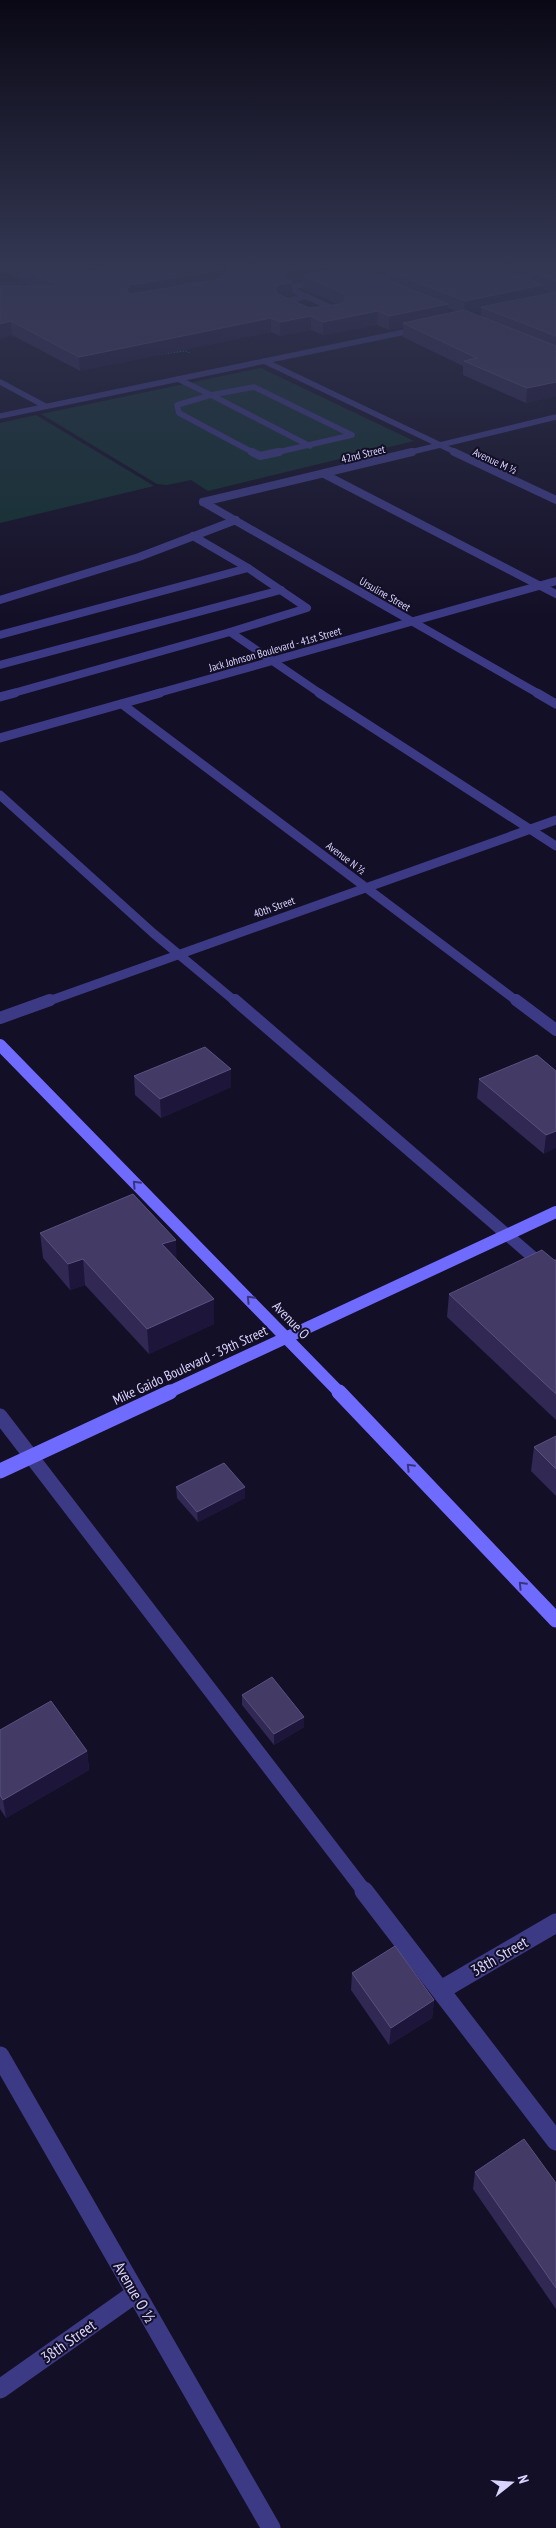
<svg xmlns="http://www.w3.org/2000/svg" width="556" height="2528" font-family="'PT Sans Narrow',sans-serif">
	<style>
		.green { fill: #12302f }
		.lines { fill: none; stroke-linecap: round; stroke-linejoin: round }
		.path { stroke: #2fb8b0; stroke-width: 1; stroke-dasharray: 1 2; stroke-linecap: butt }
		.service-far5 { stroke: #3d3a85; stroke-width: 5.5 }
		.service-far4 { stroke: #3d3a85; stroke-width: 8 }
		.service-far3 { stroke: #3d3a85; stroke-width: 9 }
		.service-far2 { stroke: #3d3a85; stroke-width: 12 }
		.service-far1 { stroke: #3d3a85; stroke-width: 15 }
		.service { stroke: #3d3a85; stroke-width: 19 }
		.minor-far4 { stroke: #3d3a85; stroke-width: 5.5 }
		.minor-far3 { stroke: #3d3a85; stroke-width: 8 }
		.minor-far2 { stroke: #3d3a85; stroke-width: 9 }
		.minor-far1 { stroke: #3d3a85; stroke-width: 12 }
		.minor { stroke: #3d3a85; stroke-width: 19 }
		.tertiary { stroke: #3d3a85; stroke-width: 5.5 }
		.secondary-far1 { stroke: #6f6bff; stroke-width: 12 }
		.secondary { stroke: #6f6bff; stroke-width: 15 }
		.wall { fill: #312854; fill-rule: evenodd }
		.shaded-wall { fill: #1d163a }
		.building { fill: #433a66; stroke: #5a527e }
		.oneway { stroke: #38347d }
		.labels { text-anchor: middle; stroke-width: 4; stroke-linejoin: round; paint-order: stroke }
		.far-street-label { font-size: 11px; fill: #d9d4ff; stroke: #130f26 }
		.street-label { font-size: 14px; fill: #d9d4ff; stroke: #130f26 }
		.near-street-label { font-size: 16px; fill: #d9d4ff; stroke: #130f26 }
	</style>
	<rect width="100%" height="100%" fill="#130f26"/>
	<g class="green">
		<path d="M261,368l153,73 -206,50 -17,-11 -24,5 -10,-1 -116,-70z"/>
		<path d="M36,415l118,71 -154,37v-100z"/>
	</g>
	<g class="lines">
		<path class="path" d="M147,356l38,-5 5,2"/>
		<g class="service-far5">
			<path d="M319,281l-31,7 53,24"/>
			<path d="M228,286h4l-11,-8 14,-7 -3,-1 36,-7"/>
			<path d="M282,305l-3,-2 28,-7"/>
			<path d="M178,379l33,16"/>
			<path d="M211,395l-34,10 2,8 75,40"/>
			<path d="M211,395l43,-8 98,48 -78,18"/>
			<path d="M211,395l99,51"/>
		</g>
		<g class="service-far4">
			<path d="M252,452l8,4 19,-4"/>
			<path d="M324,474l232,120"/>
			<path d="M193,536l55,32 59,40 -77,24 91,62"/>
			<path d="M0,600l139,-43 97,-37"/>
			<path d="M0,635l248,-67"/>
			<path d="M0,665l281,-75"/>
			<path d="M10,694l220,-62"/>
		</g>
		<g class="service-far3">
			<path d="M319,693l237,153"/>
			<path d="M0,697l15,-4"/>
			<path d="M0,795l153,138 83,69"/>
		</g>
		<path class="service-far2" d="M235,1000l321,277"/>
		<path class="service-far1" d="M0,1416l365,476"/>
		<path class="service" d="M364,1891l192,250"/>
		<g class="minor-far4">
			<path d="M264,361l193,92"/>
			<path d="M0,382l45,24"/>
			<path d="M407,453l149,-36"/>
		</g>
		<g class="minor-far3">
			<path d="M454,452l102,48"/>
			<path d="M203,502l336,192"/>
			<path d="M203,502l209,-50"/>
			<path d="M155,694l401,-113"/>
		</g>
		<g class="minor-far2">
			<path d="M537,693l19,11"/>
			<path d="M122,704l396,298"/>
			<path d="M0,738l160,-45"/>
			<path d="M46,1002l510,-182"/>
		</g>
		<g class="minor-far1">
			<path d="M516,1000l40,30"/>
			<path d="M0,1018l50,-18"/>
		</g>
		<g class="minor">
			<path d="M441,1990l115,-67"/>
			<path d="M0,2056l271,472"/>
			<path d="M0,2389l136,-96"/>
		</g>
		<path class="tertiary" d="M0,416l419,-87"/>
		<g class="secondary-far1">
			<path d="M0,1045l340,348"/>
			<path d="M167,1393l389,-181"/>
		</g>
		<g class="secondary">
			<path d="M339,1392l217,228"/>
			<path d="M0,1471l170,-79"/>
		</g>
	</g>
	<g class="wall">
		<path d="M0,263h556v133l-30,7 -63,-28v-9l-60,-29v-10l-14,3 -12,-5 -54,10 -12,-5 -31,6 -9,-4 -191,39 -68,-36 -12,4 32,-53 -32,-16zM335,263l4,2 6,2 -10,2zM218,265h13l-1,1v12l-10,2zM303,280v9l35,15 -29,4 -24,-11 7,-2v-12zM542,289l9,4 -10,2zM448,308l10,4 -10,2zM481,311l-1,6 -9,-4z"/>
		<path d="M556,1071l-12,83 -67,-56 2,-19z"/>
		<path d="M134,1076l97,11 -70,31 -26,-23z"/>
		<path d="M40,1233l136,7v19l38,40v25l-65,30 -64,-69 -15,5 -27,-32z"/>
		<path d="M556,1257v163l-109,-103 2,-23 107,-34z"/>
		<path d="M556,1436v60l-25,-25 3,-24z"/>
		<path d="M176,1487l69,11 -47,24 -21,-24z"/>
		<path d="M242,1695l62,22v10l-30,18 -32,-40z"/>
		<path d="M0,1730l87,21 2,19 -83,48 -6,-9z"/>
		<path d="M352,1973l82,27 -2,18 -43,27 -38,-55z"/>
		<path d="M475,2172l81,11v126l-83,-120z"/>
	</g>
	<g class="shaded-wall">
		<path d="M86,263h69l-68,12 -4,-8z"/>
		<path d="M217,263h1l1,7h1v13l-90,15 -4,-7 4,-6 86,-20z"/>
		<path d="M322,263h13v10l-32,3v4l-11,3v12l-16,4v-13l8,-9 1,-6z"/>
		<path d="M542,285l-1,13 -60,9v4l-17,3 1,-13z"/>
		<path d="M448,304v14l-45,5v4l-14,3v-14z"/>
		<path d="M378,311l-1,14 -54,10v-13z"/>
		<path d="M311,316v14l-31,6v-14z"/>
		<path d="M271,318v14l-191,39 -1,-14z"/>
		<path d="M11,321l1,14 -12,4v-15z"/>
		<path d="M556,382v14l-30,7 1,-15z"/>
		<path d="M231,1069v18l-70,31 -1,-19z"/>
		<path d="M556,1131v17l-12,6 2,-19z"/>
		<path d="M176,1240l1,26 -15,-22z"/>
		<path d="M83,1259l2,26 -15,5 -2,-26z"/>
		<path d="M214,1299v25l-65,30 -2,-25z"/>
		<path d="M245,1487v11l-47,24 -1,-10z"/>
		<path d="M304,1717v10l-30,18v-11z"/>
		<path d="M87,1751l2,19 -83,48 -3,-18z"/>
		<path d="M434,2000l-2,18 -43,27 2,-17z"/>
	</g>
	<g class="building">
		<path d="M10,263h76l-3,4 5,5 48,-9h81l-1,2 4,5 -90,15 -4,6 5,3 102,-17 3,-5 -6,-6 5,-3h87l-37,8 -1,6 8,5 -16,4v7l33,15 33,-4 4,-4 -3,-7 -40,-17 48,-10 97,38 -59,12 -11,-5 -55,11 -12,-6 -31,6 -9,-4 -192,39 -68,-36 -11,3v-38h59z"/>
		<path d="M367,263h116l59,22 -77,16z"/>
		<path d="M509,263h47v18z"/>
		<path d="M556,292v44l-75,-29z"/>
		<path d="M464,310l92,36v36l-29,6 -63,-27 13,-3 -74,-35z"/>
		<path d="M205,1047l26,22 -71,30 -26,-23z"/>
		<path d="M537,1055l19,16v60l-10,4 -67,-56z"/>
		<path d="M133,1194l43,46 -14,4 52,55 -67,30 -64,-70 -15,5 -28,-31z"/>
		<path d="M542,1250l12,10h2v134l-107,-100z"/>
		<path d="M556,1436v33l-22,-22z"/>
		<path d="M224,1463l21,24 -48,25 -21,-25z"/>
		<path d="M272,1677l32,40 -30,17 -32,-39z"/>
		<path d="M51,1701l36,50 -84,49 -3,-5v-65z"/>
		<path d="M395,1946l39,54 -43,28 -39,-55z"/>
		<path d="M524,2139l32,44v105l-81,-116z"/>
	</g>
	<defs><path id="oneway-chevron" d="M-2-3.5L2.5 0L-2 3.5" fill="none" stroke-width="1.6" stroke-linecap="round" stroke-linejoin="round" transform="scale(1.25)"/></defs>
	<g class="oneway">
		<use href="#oneway-chevron" transform="translate(136 1184) rotate(-134)"/>
		<use href="#oneway-chevron" transform="translate(250 1299) rotate(-134)"/>
		<use href="#oneway-chevron" transform="translate(410 1467) rotate(-134)"/>
		<use href="#oneway-chevron" transform="translate(522 1585) rotate(-134)"/>
	</g>
	<linearGradient id="sky" x2="0" y2="1"><stop stop-color="#0a0815"/><stop offset="0.43" stop-color="#333752"/><stop offset="1" stop-color="#333752" stop-opacity="0"/></linearGradient>
	<rect width="556" height="617" fill="url(#sky)"/>
	<g class="labels">
		<g class="far-street-label">
			<text transform="translate(363 454) rotate(-14)" y="4">42nd Street</text>
			<text transform="translate(495 461) rotate(25)" y="4">Avenue M ½</text>
			<text transform="translate(385 594) rotate(30)" y="4">Ursuline Street</text>
			<text transform="translate(275 649) rotate(-16)" y="4">Jack Johnson Boulevard - 41st Street</text>
			<text transform="translate(346 858) rotate(37)" y="4">Avenue N ½</text>
			<text transform="translate(274 907) rotate(-20)" y="4">40th Street</text>
		</g>
		<g class="street-label">
			<text transform="translate(291 1320) rotate(46)" y="5">Avenue O</text>
			<text transform="translate(190 1365) rotate(-25)" y="5">Mike Gaido Boulevard - 39th Street</text>
		</g>
		<g class="near-street-label">
			<text transform="translate(499 1956) rotate(-30)" y="6">38th Street</text>
			<text transform="translate(135 2292) rotate(60)" y="6">Avenue O ½</text>
			<text transform="translate(68 2341) rotate(-35)" y="6">38th Street</text>
		</g>
	</g>
	<g transform="translate(511 2483) rotate(73)" stroke="#130f26" stroke-width="4" paint-order="stroke">
	<path d="M0-4L9 19L0 12L-9 19Z" fill="#d9d4ff"/>
	<text y="-8" font-size="14" font-weight="bold" text-anchor="middle" fill="#d9d4ff">N</text>
	</g>
</svg>
